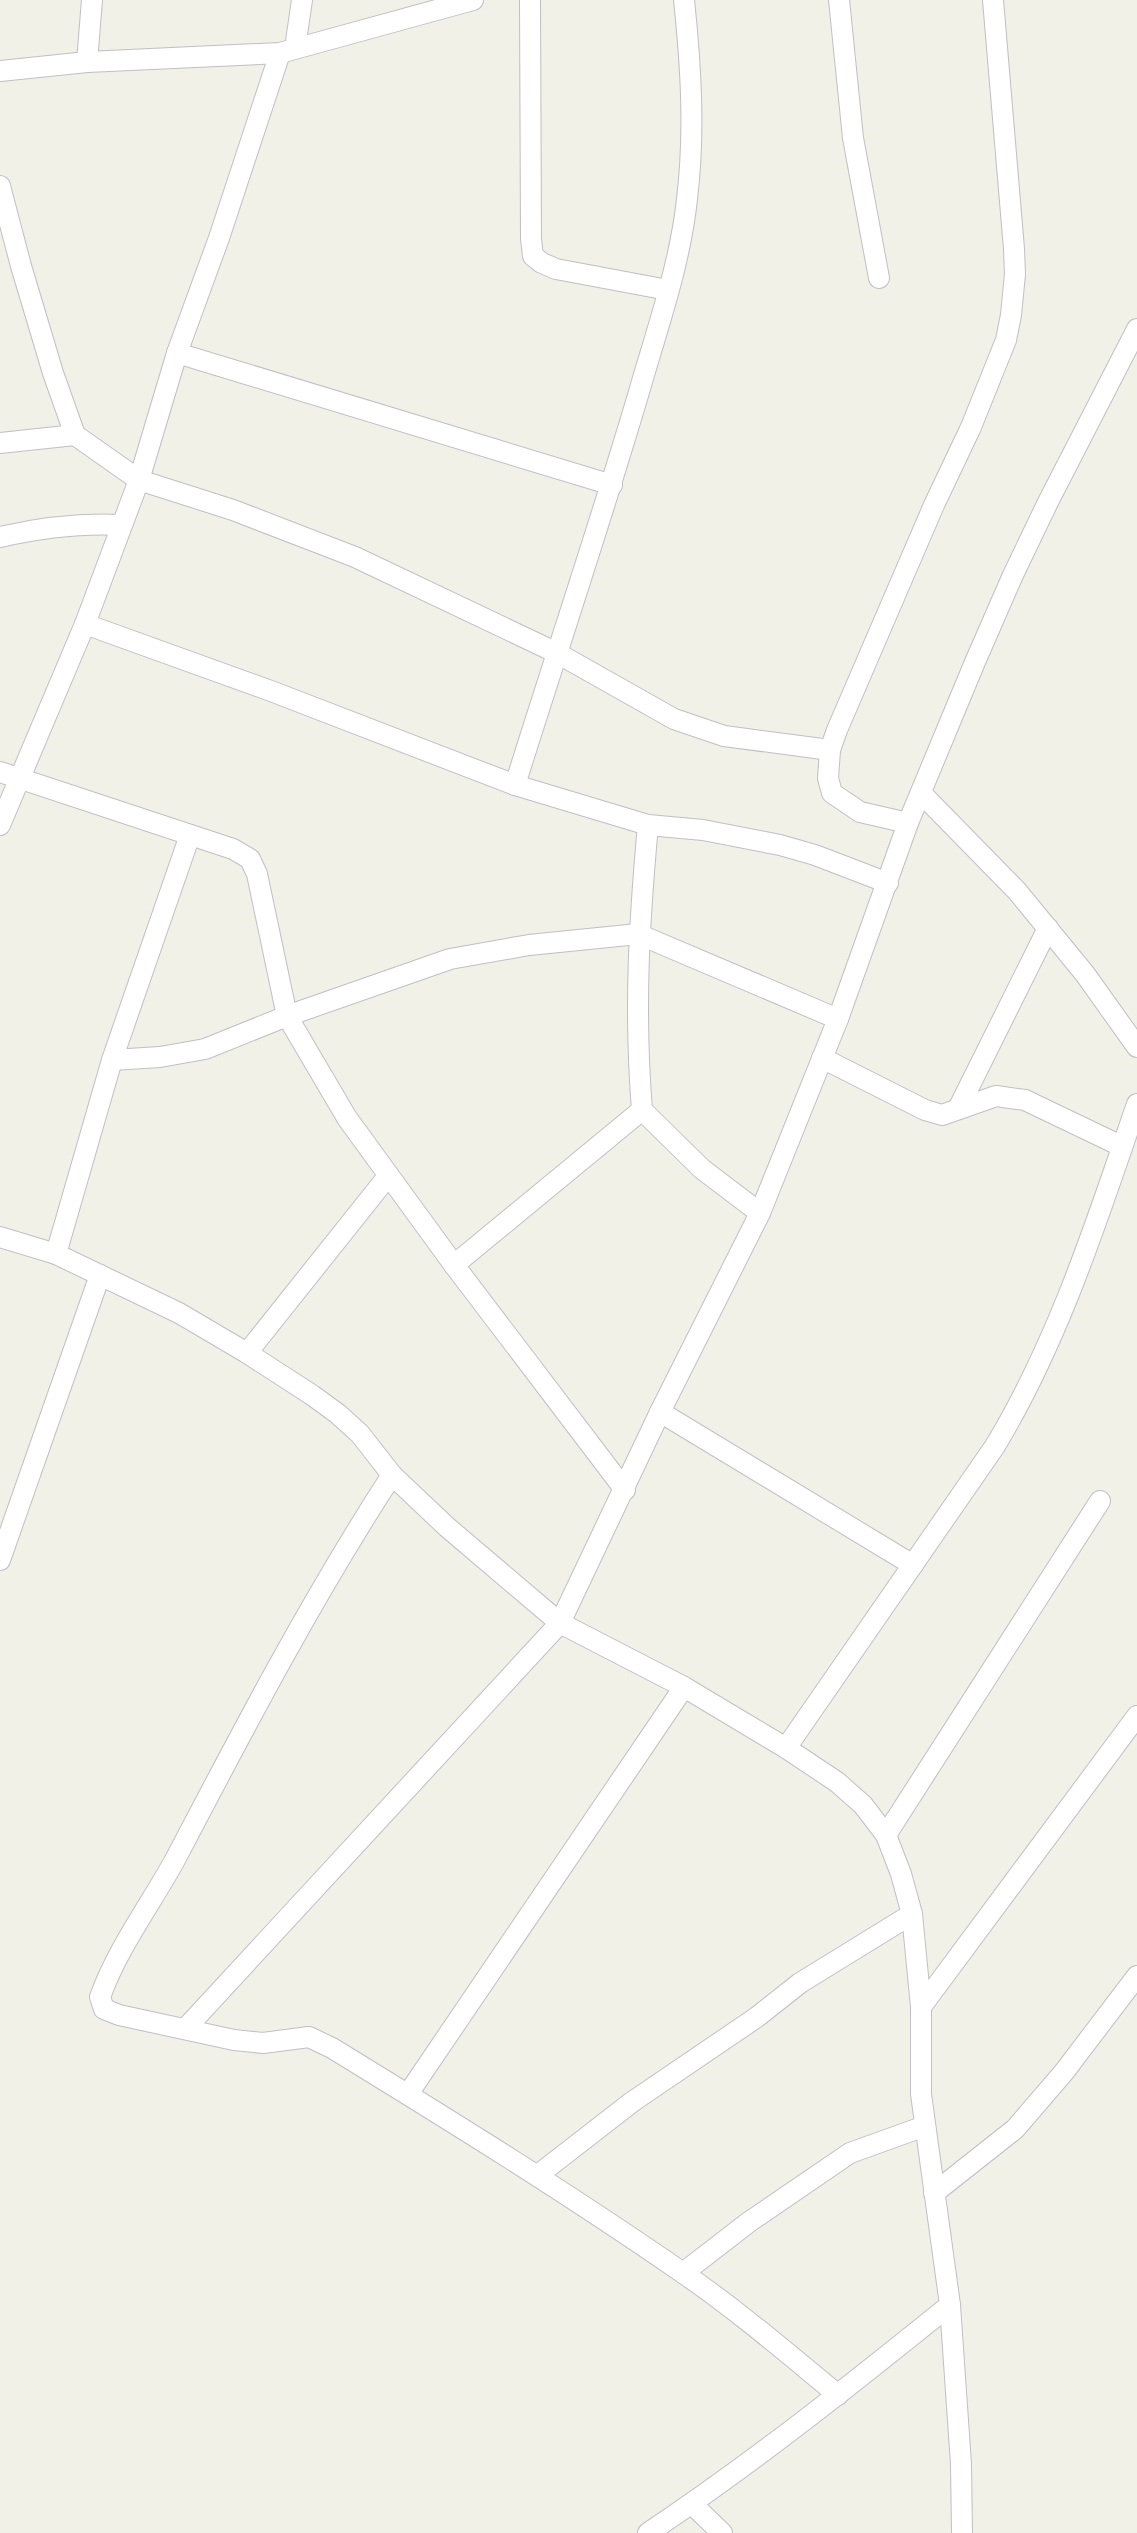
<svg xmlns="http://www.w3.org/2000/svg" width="1137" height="2533" font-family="Signika,sans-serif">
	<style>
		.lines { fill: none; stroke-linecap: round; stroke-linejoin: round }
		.minor-casing { stroke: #bfbfc6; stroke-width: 22 }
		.minor { stroke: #fff; stroke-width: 20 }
	</style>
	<rect width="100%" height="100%" fill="#f1f1e8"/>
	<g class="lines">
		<g class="minor-casing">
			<g id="minor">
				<path d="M530,0l1,239 2,17 9,7 14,6 112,21"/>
				<path d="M839,0l14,138 26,140"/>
				<path d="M295,48l7,-48"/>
				<path d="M87,62l5,-62"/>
				<path d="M0,71l87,-9 193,-9 193,-53"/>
				<path d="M0,186l21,80 32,107 22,62 64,45 94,30 122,47 202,96 117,66 50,17 106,14"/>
				<path d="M177,353l435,132"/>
				<path d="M0,443l75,-8"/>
				<path d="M0,537c40,-9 79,-14 120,-12"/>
				<path d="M85,624l186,67 244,94 133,40 55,5 77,15 35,10 73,28"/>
				<path d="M0,772l233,77 17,10 7,15 30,142 60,102 107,147 171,225"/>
				<path d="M515,785c41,-131 85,-261 124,-393 18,-63 41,-127 48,-193 8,-66 4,-133 -3,-199"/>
				<path d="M921,793l96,98 68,83 52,73"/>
				<path d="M908,823l-48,-11 -28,-19 -4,-15 2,-28 7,-20 97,-225 37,-78 35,-87 5,-25 4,-41 -1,-25 -21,-249"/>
				<path d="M0,825l85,-201 54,-144 38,-127 42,-115 61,-185"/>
				<path d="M648,825c-9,98 -14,186 -6,285l60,59 58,44"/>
				<path d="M822,1058l103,52 17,5 54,-19 29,4 96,46"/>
				<path d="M112,1060l48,-3 45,-8 82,-33 163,-57 79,-14 109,-11 200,85"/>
				<path d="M958,1109l90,-181"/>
				<path d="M0,1237l56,17 123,59 68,40 65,42 26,19 22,20 32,41 55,52 113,96 124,64 102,61 51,34 26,23 23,30 15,39 11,40 9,93v87l29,211 11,159 1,69"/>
				<path d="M56,1254l56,-194 78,-225"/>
				<path d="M454,1265l188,-155"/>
				<path d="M247,1353l141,-177"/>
				<path d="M660,1412l253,153"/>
				<path d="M392,1475c-80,123 -148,253 -216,383 -25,46 -58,89 -76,139l4,12 15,6 115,25 29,3 46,-6 23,11c119,73 237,146 351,225 54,37 104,80 155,122"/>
				<path d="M0,1560l100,-285"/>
				<path d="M786,1748l209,-302c64,-106 102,-226 142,-342"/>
				<path d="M886,1835l214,-334"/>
				<path d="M921,2007l216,-291"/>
				<path d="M186,2028l374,-405 100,-211 100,-199 78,-194 70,-196 67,-161 38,-87 35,-73 89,-173"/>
				<path d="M408,2094l276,-407"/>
				<path d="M538,2175l94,-73 125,-85 43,-34 112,-69"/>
				<path d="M934,2193l81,-64 49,-57 73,-96"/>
				<path d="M683,2273l66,-51 101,-69 75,-27"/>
				<path d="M692,2504l30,29"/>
				<path d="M648,2533c105,-70 204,-149 302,-228"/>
			</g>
		</g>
		<use href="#minor" class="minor"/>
	</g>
</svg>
